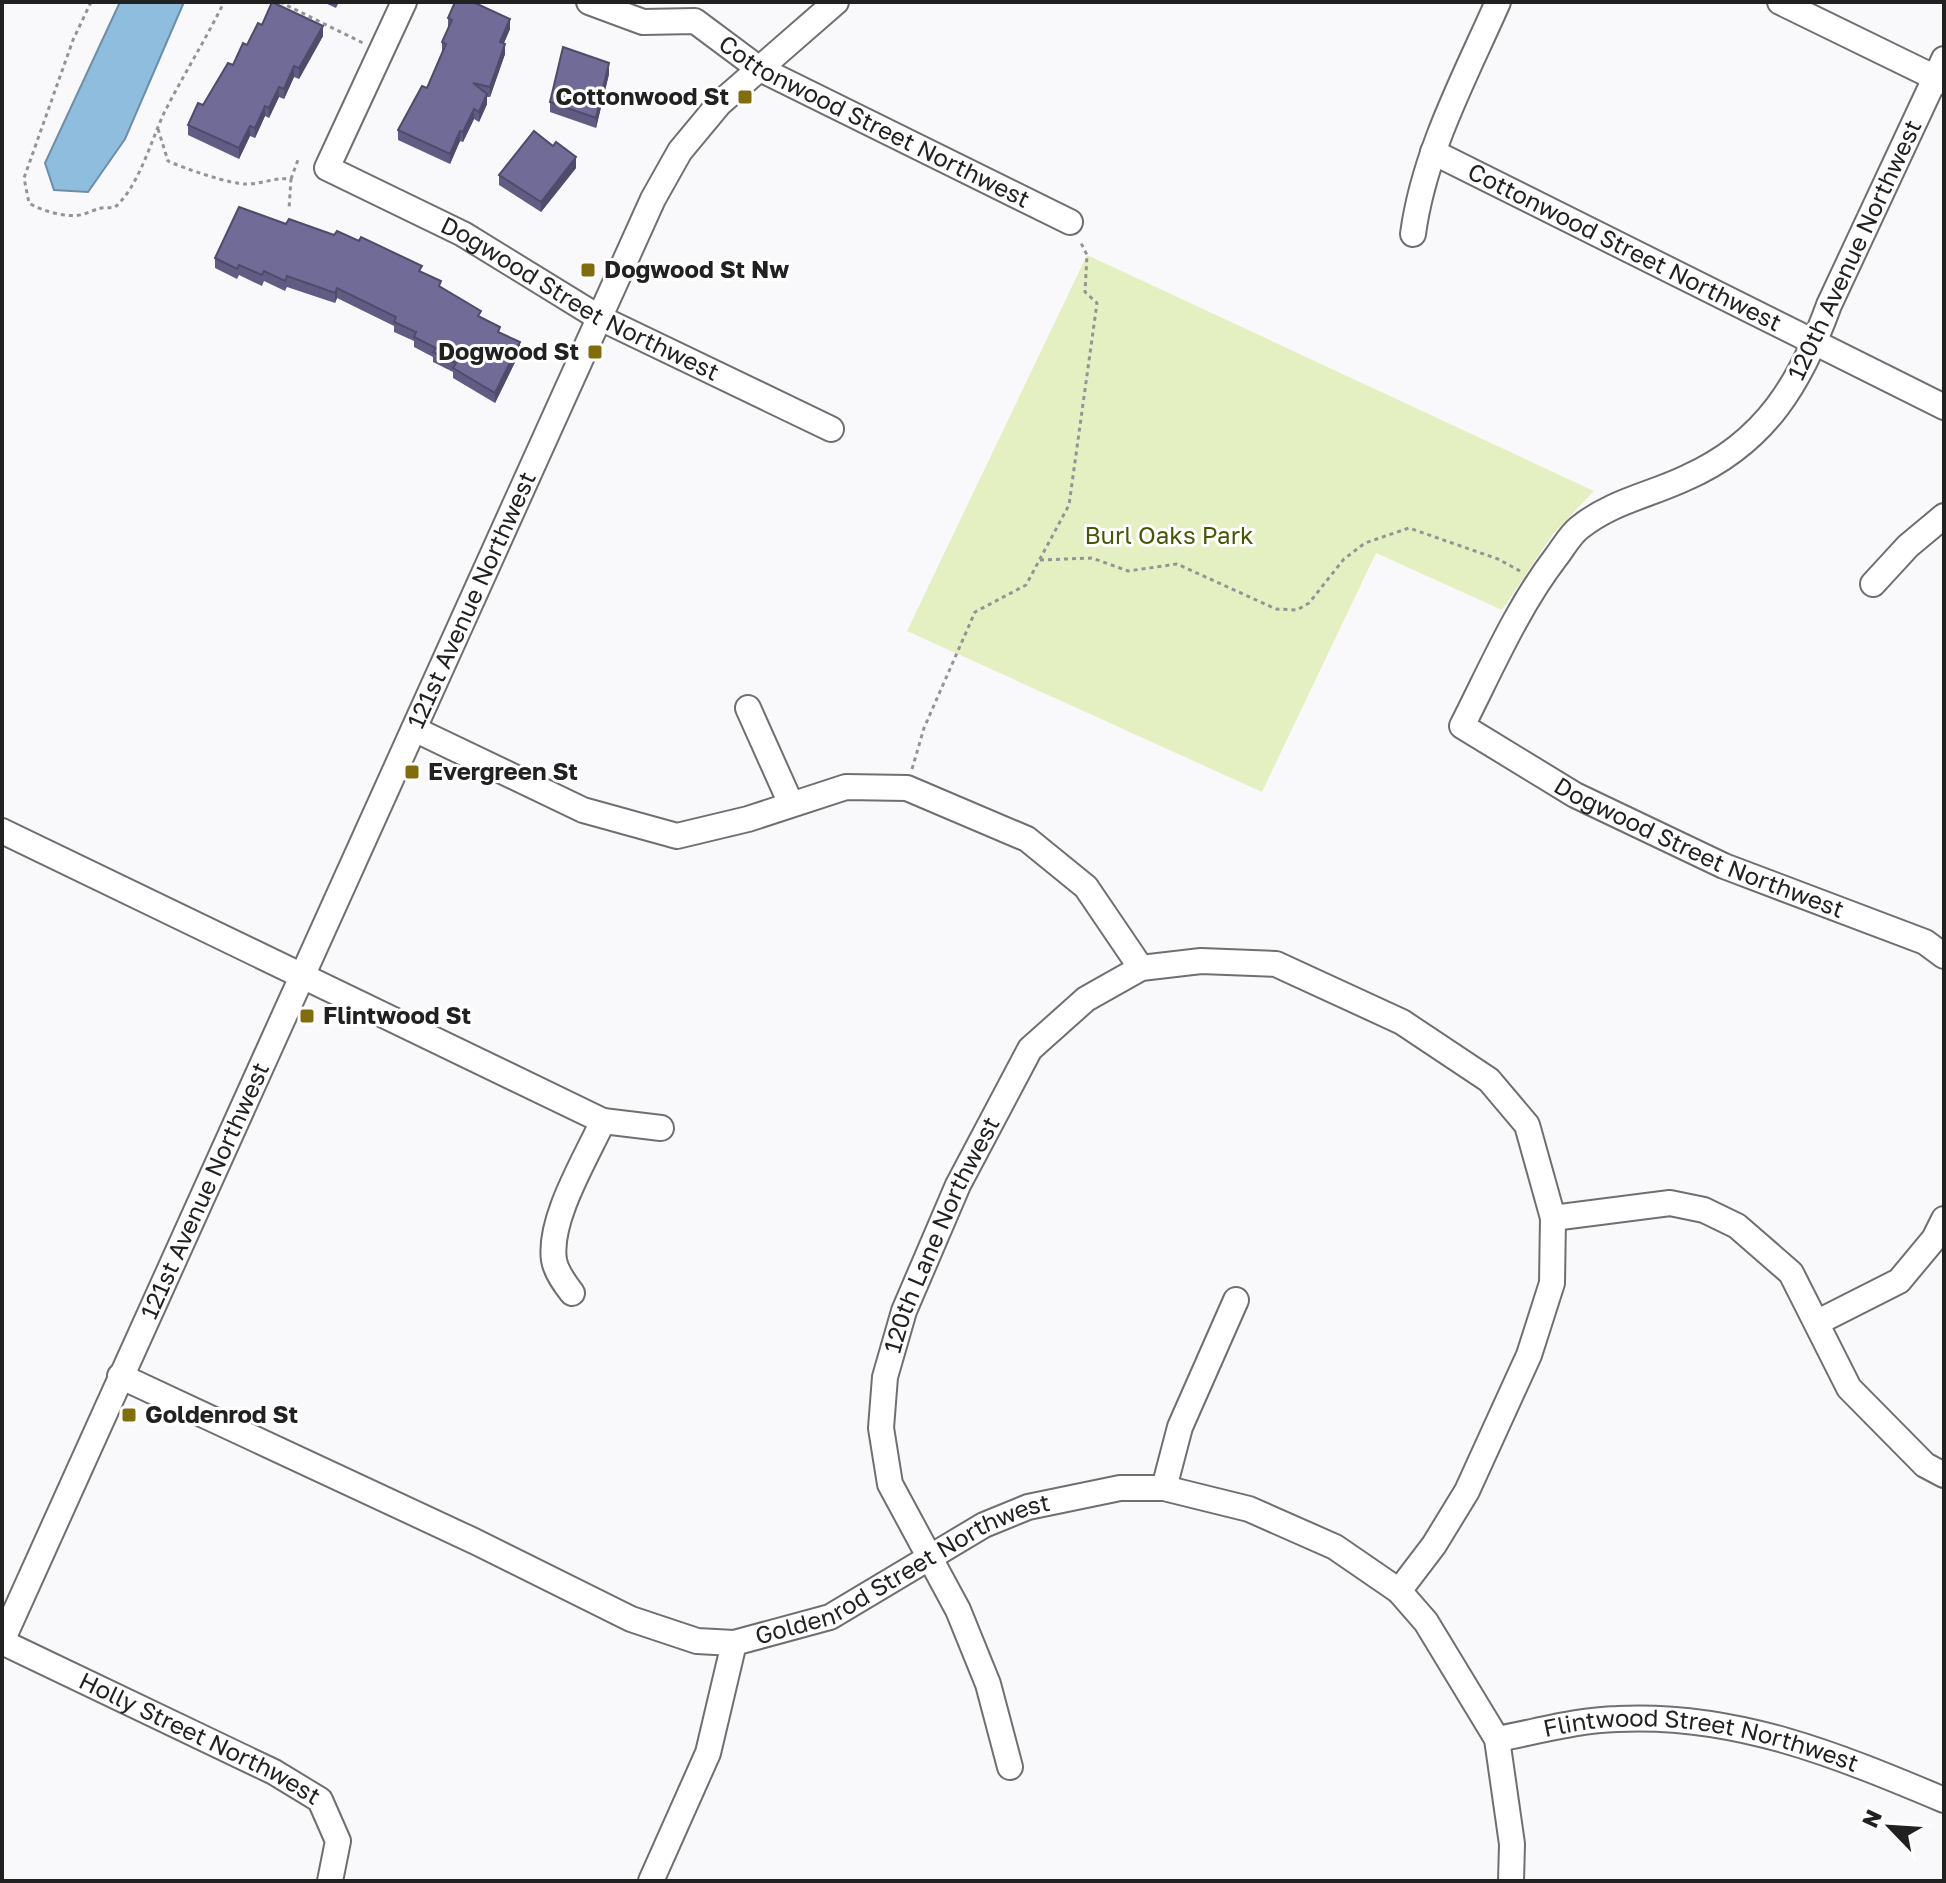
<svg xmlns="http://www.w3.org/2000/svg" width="1946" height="1883" font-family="'Golos Text',sans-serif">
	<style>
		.green { fill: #e5f0c2 }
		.water { fill: #8ebdde; stroke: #6d8ea6; stroke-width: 2 }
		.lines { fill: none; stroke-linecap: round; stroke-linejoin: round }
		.minor-casing { stroke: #6f6f70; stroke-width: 28 }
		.path { stroke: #949496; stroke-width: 3; stroke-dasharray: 4 4; stroke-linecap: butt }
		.minor { stroke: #fff; stroke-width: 24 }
		.wall { fill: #615c83 }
		.shaded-wall { fill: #4f4b6a }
		.building { fill: #716b98; stroke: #4f4b6a; stroke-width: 2 }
		.poi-dot { fill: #816d09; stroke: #fff; stroke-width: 3 }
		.labels { text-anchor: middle; stroke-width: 6; stroke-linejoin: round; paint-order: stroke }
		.poi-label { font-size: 24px; font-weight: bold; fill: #212122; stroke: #fff; text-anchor: start }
		.street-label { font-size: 24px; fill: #212122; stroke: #fff }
		.park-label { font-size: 24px; fill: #4a5603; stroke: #fff }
	</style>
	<rect width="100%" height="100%" fill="#f9f9fb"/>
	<path class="green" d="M1087,255l507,236 -42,44 -50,75 -126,-57 -114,239 -355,-161z"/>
	<path class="water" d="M120,2h64l-59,137 -37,53 -34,-2 -9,-27z"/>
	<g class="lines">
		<g class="minor-casing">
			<g id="minor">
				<path id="s1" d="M404,2l-77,166 136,66 135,83 233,112"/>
				<path id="s2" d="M589,2l54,20 52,-1 63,47 312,154"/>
				<path d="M1780,2l164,80"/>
				<path id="s3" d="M1944,59l-115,246c-28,77 -63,137 -141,172 -37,18 -76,24 -109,51 -9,7 -16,20 -23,29 -39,51 -65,112 -94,169l113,69 149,71 201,76 19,14"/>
				<path id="s4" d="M1433,152l511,255"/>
				<path d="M1413,234c11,-82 52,-157 85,-232"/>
				<path d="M1873,584l35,-38 36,-30"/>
				<path d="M748,708l43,96"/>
				<path d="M414,729l169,81 94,26 71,-17 98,-32 61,1 120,51 59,48 55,81"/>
				<path d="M2,831l601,290 58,7"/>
				<path d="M1553,1218l117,-15 34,7 33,16 54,47 58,115 76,77 19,10"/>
				<path d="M572,1293c-7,-9 -16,-21 -18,-33 -6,-40 32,-102 49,-139"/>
				<path d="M1818,1322l81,-41 35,-42 10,-20"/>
				<path id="s5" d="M120,1376l354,165 157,78 66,22 37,2 96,-26 154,-92 44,-18 92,-19h44l85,21 86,38 64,44 27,31 71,117 15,105 -1,37"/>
				<path d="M1164,1488l16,-61 56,-127"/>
				<path id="s6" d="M2,1641l651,-1442 27,-48 39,-47 117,-102"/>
				<path id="s7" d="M2,1642l272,130 46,28 18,41 -8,40"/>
				<path id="s8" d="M1497,1739c39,-7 80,-19 120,-20 118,-6 220,36 327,81"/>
				<path id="s9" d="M1010,1767l-22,-83 -30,-74 -68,-126 -9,-56 4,-51 19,-66 54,-126 72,-136 56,-50 55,-31 60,-7 75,3 126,58 87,58 38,45 26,93 -1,65 -23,72 -62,136 -33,54 -35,46"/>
				<path d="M651,1881l57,-128 26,-110"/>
			</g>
		</g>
		<g class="path">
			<path d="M91,2l-18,38 -49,138 5,25c12,8 41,16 55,11 15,-5 13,-7 30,-6 25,-21 37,-68 51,-97 19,-37 41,-72 59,-109"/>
			<path d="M280,2l83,41"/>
			<path d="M158,129l10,32c15,7 64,24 79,23 16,0 27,-7 44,-5l-2,30"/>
			<path d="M291,179l8,-22"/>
			<path d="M1040,560l52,-2 36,13 49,-7 99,45 21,1 12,-7 35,-44 21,-16 44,-15 89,31 22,12"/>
			<path d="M912,769l12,-41 51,-116 51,-27 43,-80 28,-202 -12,-11 2,-37 -7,-14"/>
		</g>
		<use href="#minor" class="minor"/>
	</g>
	<g class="wall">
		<path d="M323,2h16l-3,6z"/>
		<path d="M448,18l62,11 -6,14 1,11 -15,43h-3v7l-8,18 -5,-3 -11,23 -3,-1 -10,23 -52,-24v-10l29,-42 15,-35v-11l6,-14z"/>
		<path d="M262,25l61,11 -24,43 -5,-2 -10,22 -5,-2 -10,21 -4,-2 -10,22 -5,-2 -11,23 -51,-24v-10z"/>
		<path d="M609,74l-13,54 -46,-16v-10z"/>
		<path d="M576,168l-35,44 -42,-27v-10z"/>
		<path d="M215,258l207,14 78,61 20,19 -25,51 -42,-25v-6l-20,-10v-5l-19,-10v-6l-20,-9v-6l-57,-28 -2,5 -48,-16 -2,4 -21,-10 -2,5 -23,-11 -2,4 -22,-11z"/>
	</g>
	<g class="shaded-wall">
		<path d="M510,19v10l-10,23v-10z"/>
		<path d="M323,26v10l-24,43v-11z"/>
		<path d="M505,44v10l-15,43v-10z"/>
		<path d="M609,63v11l-13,54v-10z"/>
		<path d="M294,66v11l-10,22v-10z"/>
		<path d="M279,87v10l-10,21v-10z"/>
		<path d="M487,94v10l-8,18v-10z"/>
		<path d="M265,106v10l-10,22v-10z"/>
		<path d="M474,109v10l-11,23v-10z"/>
		<path d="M250,126v10l-11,23v-11z"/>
		<path d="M460,131v10l-10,23v-10z"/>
		<path d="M576,157v11l-35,44v-10z"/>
		<path d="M337,288v10l-2,5v-10z"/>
		<path d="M520,342v10l-25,51v-10z"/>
	</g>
	<g class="building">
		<path d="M272,2l51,24 -24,42 -5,-2 -10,23 -5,-2 -10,21 -4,-2 -10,22 -5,-2 -11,22 -51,-23 10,-22 5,2 25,-42 5,2 10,-22 4,2 11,-22 4,2z"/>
		<path d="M455,2h18l37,17 -10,23 5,2 -15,43 -17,-4 14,11 -8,18 -5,-3 -11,23 -3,-1 -10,23 -52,-24 24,-44 5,2 19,-44 -4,-2 10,-22 -4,-2z"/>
		<path d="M563,47l46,16 -13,55 -46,-16z"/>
		<path d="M534,131l19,15 3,-4 20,15 -35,45 -42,-27z"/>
		<path d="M239,207l47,17 3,-5 45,16 3,-4 22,10 2,-4 61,29 -3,5 22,10 -2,5 42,25 -3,5 22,11 -2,5 22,10 -25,51 -42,-25 3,-5 -23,-11 3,-4 -22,-11 2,-5 -22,-10 2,-5 -59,-29 -2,5 -48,-17 -2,5 -21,-10 -2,4 -23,-10 -2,4 -22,-11z"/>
	</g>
	<g class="poi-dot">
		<rect x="737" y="89" width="16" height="16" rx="4"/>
		<rect x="580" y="262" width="16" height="16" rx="4"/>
		<rect x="587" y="344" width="16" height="16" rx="4"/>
		<rect x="404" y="764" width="16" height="16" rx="4"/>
		<rect x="299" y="1008" width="16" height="16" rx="4"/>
		<rect x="121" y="1407" width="16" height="16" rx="4"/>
	</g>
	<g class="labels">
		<g class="poi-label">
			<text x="729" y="105" text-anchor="end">Cottonwood St</text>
			<text x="604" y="278">Dogwood St Nw</text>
			<text x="579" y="360" text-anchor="end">Dogwood St</text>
			<text x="428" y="780">Evergreen St</text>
			<text x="323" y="1024">Flintwood St</text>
			<text x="145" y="1423">Goldenrod St</text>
		</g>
		<g class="street-label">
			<text dy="8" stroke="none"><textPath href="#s2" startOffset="316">Cottonwood Street Northwest</textPath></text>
			<text dy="8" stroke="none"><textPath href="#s4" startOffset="214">Cottonwood Street Northwest</textPath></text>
			<text transform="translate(1855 250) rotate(-65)" y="8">120th Avenue Northwest</text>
			<text dy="8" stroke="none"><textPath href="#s1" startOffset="468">Dogwood Street Northwest</textPath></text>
			<text dy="8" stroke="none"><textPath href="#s6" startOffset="1142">121st Avenue Northwest</textPath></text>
			<text dy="8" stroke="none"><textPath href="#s3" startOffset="1120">Dogwood Street Northwest</textPath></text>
			<text dy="8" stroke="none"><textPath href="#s6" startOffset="494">121st Avenue Northwest</textPath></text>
			<text dy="8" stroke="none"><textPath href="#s9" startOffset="570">120th Lane Northwest</textPath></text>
			<text dy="8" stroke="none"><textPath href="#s5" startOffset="858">Goldenrod Street Northwest</textPath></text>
			<text dy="8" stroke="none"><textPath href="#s7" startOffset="220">Holly Street Northwest</textPath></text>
			<text dy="8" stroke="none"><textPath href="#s8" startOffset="208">Flintwood Street Northwest</textPath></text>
		</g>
		<g class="park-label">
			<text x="1169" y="544">Burl Oaks Park</text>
		</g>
	</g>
	<rect width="1946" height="1883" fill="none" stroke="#212122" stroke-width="8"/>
	<g transform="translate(1890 1827) rotate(295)" stroke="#ffffff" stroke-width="6" paint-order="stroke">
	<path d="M0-6L14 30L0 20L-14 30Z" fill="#212122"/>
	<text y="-12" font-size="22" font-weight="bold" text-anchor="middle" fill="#212122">N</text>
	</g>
</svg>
